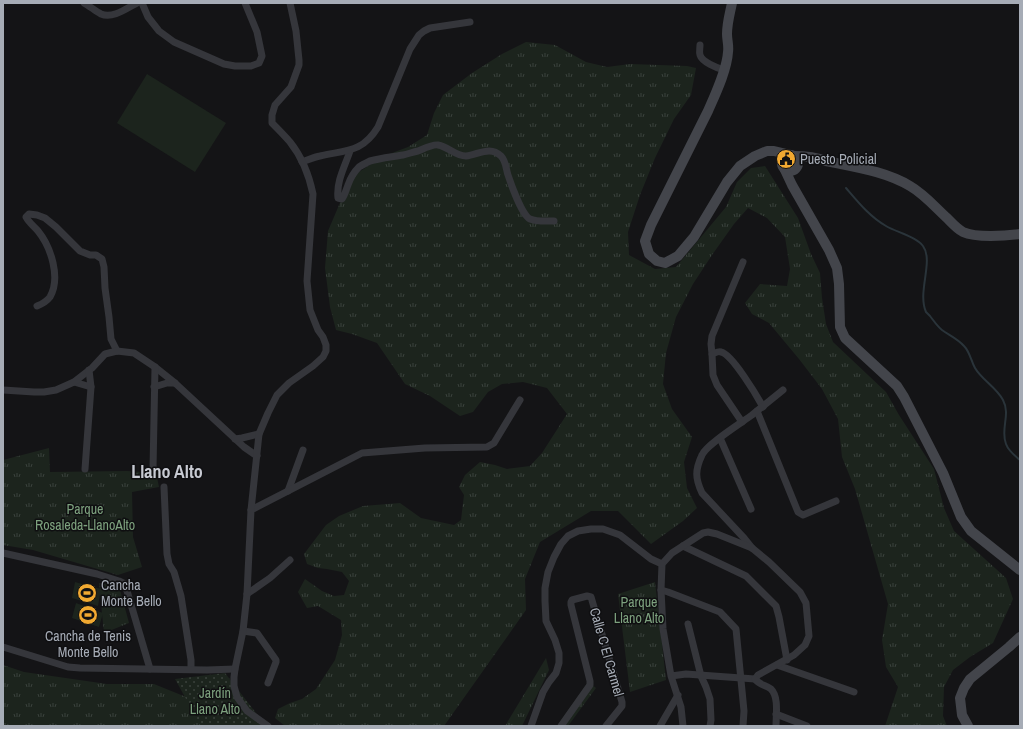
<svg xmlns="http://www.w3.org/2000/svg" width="1023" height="729" font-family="'Archivo Narrow',sans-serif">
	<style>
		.grass { fill: #1c241d }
		.park { fill: url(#park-tufts) }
		.garden { fill: url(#garden-dots) }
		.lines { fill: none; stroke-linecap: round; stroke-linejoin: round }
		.stream { stroke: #2a343a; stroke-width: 2 }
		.street { stroke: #35363b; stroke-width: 7 }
		.secondary { stroke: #43454b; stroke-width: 10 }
		.labels { text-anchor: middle; stroke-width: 3; stroke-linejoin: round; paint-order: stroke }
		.poi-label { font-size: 14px; fill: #a6acb6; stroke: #0f0f11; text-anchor: start }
		.park-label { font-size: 14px; fill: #7da17e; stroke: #0f0f11 }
		.street-label { font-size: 14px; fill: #a6acb6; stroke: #0f0f11 }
		.district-label { font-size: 18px; font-weight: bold; fill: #c7cad2; stroke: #0f0f11 }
	</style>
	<defs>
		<pattern id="park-tufts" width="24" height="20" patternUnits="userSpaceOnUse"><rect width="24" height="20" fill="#1c241d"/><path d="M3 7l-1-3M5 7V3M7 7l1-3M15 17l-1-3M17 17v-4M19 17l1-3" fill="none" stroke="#3a413c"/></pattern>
		<pattern id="garden-dots" width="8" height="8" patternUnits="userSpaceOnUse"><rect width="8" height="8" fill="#1c241d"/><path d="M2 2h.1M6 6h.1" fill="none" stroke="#3a413c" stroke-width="1.8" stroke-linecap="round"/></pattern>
	</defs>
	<rect width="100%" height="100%" fill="#141416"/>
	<g class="grass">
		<path d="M147,74l79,49 -31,49 -78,-49z"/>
		<path d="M75,582l26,7 -3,17 -26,-8z"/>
		<path d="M76,603l27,10 -4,14 -27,-9z"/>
	</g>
	<g class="park">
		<path d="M526,42l29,3 31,17 21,5 23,-3 57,2 9,2 -5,27 -17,24 -19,39 -15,37 -12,37 1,23 26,14 21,-2 50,-60 11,-25 14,-14 14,-2 33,52 13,36 9,19 2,25 4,26 7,18 53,50 13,23 35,54 10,39 10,23 52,47 7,21 -20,44 -23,14 -17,13 -9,17 -1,29 4,10h-62l13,-39 -12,-20 -4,-27 6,-36 -33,-115 -13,-32 -4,-38 -16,-30 -23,-30 -30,-36 -17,-9 -7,-11 15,-19 27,2 3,-17 -5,-32 -18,-19 -19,-10 -14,16 -22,31 -19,29 -17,33 -10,36 -3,31 9,25 20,28 -8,25 3,26 10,20 -14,13 -32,23 -33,-33h-27l-51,31 -15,37 1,31 -82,116h-159l-10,-8 3,-9 12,-6 12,-4 14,-10 19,-29 7,-25 -1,-15 -23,-14 -11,2 -9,-16 7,-13 17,12 12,5 10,-1 5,-14 -7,-9 -15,-3 -9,-1 -11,-4 -3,-10 22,-29 13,-9 24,-10 37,-3 21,15 33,7 7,-5 3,-25 -5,-8 6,-12 15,-13 15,3 12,4 23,-3 12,-13 25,-39 -20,-26 -24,-6 -21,2 -14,8 -15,20 -13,4 -30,-20 -25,-12 -28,-41 -25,-9 -16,-4 -6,-23 -5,-39 3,-37 23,-54 33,-21 24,-9 19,-12 7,-22 9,-18 29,-22 30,-19z"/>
		<path d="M49,448l1,24 77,-1 29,2 3,14 -27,5 1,45 9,30 -24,8 -85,-25 -30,-5v-85z"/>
		<path d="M655,582l11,98 -36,12 -12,-98z"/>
		<path d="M99,583l20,3 10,37 -25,10z"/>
		<path d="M546,658l3,12 -27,56h-17z"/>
		<path d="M3,665l21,7 83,12h47l37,15 19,27h-207z"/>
		<path d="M588,682l8,6 -28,38h-11z"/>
	</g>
	<path class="garden" d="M225,673l41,53h-65l-26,-47z"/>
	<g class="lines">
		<path class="stream" d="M846,188c12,14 24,29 40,38 10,6 31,11 37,20 11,15 -6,46 3,66 2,2 2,2 4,4 4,5 7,10 12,14 7,5 16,9 22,16 6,6 7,15 11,22 7,12 21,19 28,32 8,15 -3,29 3,44 2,6 9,12 14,16"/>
		<g class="street">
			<path d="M84,3c6,3 11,8 17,11 12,5 26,-6 36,-11"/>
			<path d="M142,3l6,14 11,14 15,11 50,22 11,2h16l8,-3 3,-7 -5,-24 -12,-29"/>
			<path d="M700,45c0,3 -1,7 0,10 2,7 17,13 24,15"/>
			<path d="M350,151c-5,15 -14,31 -12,47l4,1c3,-4 4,-9 6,-14 2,-6 6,-13 11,-18 3,-2 7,-4 11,-6 11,-3 22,-4 33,-6 5,-1 10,-3 15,-4 5,-2 15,-7 20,-6 11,2 17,11 28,11 12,-1 24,-11 35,0 5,5 5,13 7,19 3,9 14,40 22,44 7,3 16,2 24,2"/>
			<path d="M302,162c6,-2 12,-5 18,-6 26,-6 42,-3 58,-29l32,-78 9,-14 5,-4 6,-3 40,-6"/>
			<path d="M37,306c5,-2 10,-5 13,-9 11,-19 1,-50 -12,-66 -4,-5 -9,-8 -12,-14l3,-3 8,1 8,3 11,9 24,24 10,4h6l6,4 2,8 1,21 4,29 2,22 6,12"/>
			<path d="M712,354l-1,-10 1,-8 31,-74"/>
			<path d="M74,382l17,5"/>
			<path d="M154,387l13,-4h8"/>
			<path d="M3,390l31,2h10l12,-2 18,-8 18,-14 13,-14 12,-3 17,2 21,14 20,16 69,64 13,9"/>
			<path d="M757,411l41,101 5,3 33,-14"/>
			<path d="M742,422l-25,-37 -4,-10 -1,-21c3,-1 7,-3 9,-2 11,2 36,44 42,55"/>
			<path d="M720,438l31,71"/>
			<path d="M235,439l7,-1 17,-4"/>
			<path d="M85,469l6,-82 -2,-17"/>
			<path d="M153,469l2,-102"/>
			<path d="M164,487l3,67 2,10 5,8 7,24 10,64v9"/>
			<path d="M288,491l15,-41"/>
			<path d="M251,510l111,-57 63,-5 62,-1 7,-4 26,-43"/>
			<path d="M683,546l63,30 30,30 3,11 8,43"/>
			<path d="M752,548l-8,-10 -42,-45c-7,-15 -7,-23 0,-38 4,-10 39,-32 50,-40 10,-8 21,-17 31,-25"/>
			<path d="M3,553l94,21 22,7 6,3 25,85"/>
			<path d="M661,590l7,2 52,20 16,17 8,82 -1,15"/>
			<path d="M247,594l23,-16 20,-18"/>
			<path d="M688,624l13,52 5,11 4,12 1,21 -1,6"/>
			<path d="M243,631l14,2 19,27v2l-8,21"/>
			<path d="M3,647l65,20 12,1 127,2 28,-1"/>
			<path d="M777,665l77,27"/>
			<path d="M671,676l15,-2 69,5 3,-4 36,-20 11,-10 4,-9 -3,-33 -6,-11 -31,-30 -17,-14 -35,-14 -9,-2 -5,1 -31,20 -10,11 -1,26 2,39 8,47 10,31 2,19"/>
			<path d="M755,679c4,6 11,6 16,10 8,8 5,26 5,37"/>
			<path d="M776,714l31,12"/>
			<path d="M268,726l-21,-15 -10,-14 -3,-11v-9l1,-8 8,-38 4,-37 4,-84 8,-76 9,-21 9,-18 12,-12 24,-17 10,-9 3,-6v-6l-3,-8 -5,-7 -8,-20 -3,-29 6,-87c-4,-19 -11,-37 -23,-52 -6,-7 -12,-13 -18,-19v-8l3,-10 16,-18 8,-22v-5l-3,-29 -6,-28"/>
			<path d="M531,726l12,-34 6,-10 7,-9 3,-10v-10l-4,-13 -9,-19 -1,-20v-13l3,-16 6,-15 7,-13 7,-8 10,-5 13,-2h12l17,6 31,24 11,5"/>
			<path d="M561,726l29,-41v-4l-19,-76v-3l1,-2 15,-4 4,1 31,105v4l-16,20"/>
			<path d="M660,726l18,-31"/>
		</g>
		<g class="secondary">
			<path d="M732,3c-2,10 -5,20 -5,31 0,6 2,12 1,18 -1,18 -13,43 -20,59l-57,114 -6,16 4,13 8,7 8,2 13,-7 16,-19 33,-55 13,-16 15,-10 12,-5h7l17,4"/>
			<circle cx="790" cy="163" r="8"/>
			<path d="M793,156c11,0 23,1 33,5 28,6 59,10 84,25 14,8 25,21 37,32 5,5 9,10 16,14 13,6 42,4 57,2"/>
			<path d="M785,170l7,15 37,65 8,18 2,16 1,43 5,11 52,48 7,11 39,76 18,44 10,14 49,39"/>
			<path d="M968,726l-6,-11 -2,-17 4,-10 6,-9 39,-32 11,-10"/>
		</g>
	</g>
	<defs>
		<g id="civic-disc" transform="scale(1)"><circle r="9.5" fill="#f1a931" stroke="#0f0f11"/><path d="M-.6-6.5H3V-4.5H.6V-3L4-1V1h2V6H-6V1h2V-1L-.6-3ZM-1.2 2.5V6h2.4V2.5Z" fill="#111"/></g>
		<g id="stadium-disc" transform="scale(1)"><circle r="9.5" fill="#f1a931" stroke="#0f0f11"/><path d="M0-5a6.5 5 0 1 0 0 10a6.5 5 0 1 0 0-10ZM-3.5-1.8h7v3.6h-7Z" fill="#111"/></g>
	</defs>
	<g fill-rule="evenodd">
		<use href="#civic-disc" x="786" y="159"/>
		<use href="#stadium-disc" x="87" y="593"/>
		<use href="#stadium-disc" x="88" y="615"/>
	</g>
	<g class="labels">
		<g class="poi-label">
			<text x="800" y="164">Puesto Policial</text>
			<text x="101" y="590">Cancha<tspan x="101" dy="16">Monte Bello</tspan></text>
			<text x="88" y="641" text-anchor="middle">Cancha de Tenis<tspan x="88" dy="16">Monte Bello</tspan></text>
		</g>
		<g class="park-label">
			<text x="85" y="514">Parque<tspan x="85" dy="16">Rosaleda-LlanoAlto</tspan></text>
			<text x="639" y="607">Parque<tspan x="639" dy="16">Llano Alto</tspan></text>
			<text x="215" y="698">Jardín<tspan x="215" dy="16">Llano Alto</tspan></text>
		</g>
		<g class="street-label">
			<text transform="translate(607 652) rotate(74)" y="5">Calle C El Carmel</text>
		</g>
		<g class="district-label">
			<text x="167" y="478">Llano Alto</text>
		</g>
	</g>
	<rect width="1023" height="729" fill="none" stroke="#a6acb6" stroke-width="8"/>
</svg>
